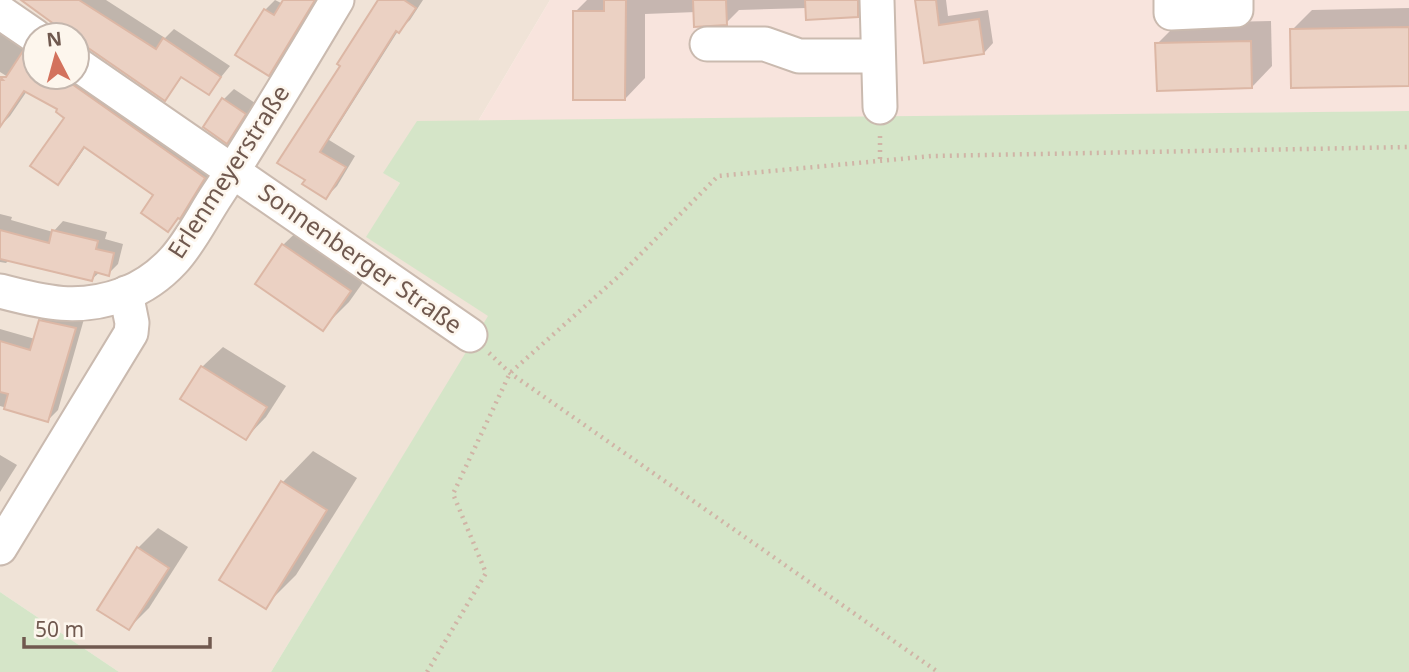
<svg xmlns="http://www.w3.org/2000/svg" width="1409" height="672" font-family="'Noto Sans',sans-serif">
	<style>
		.residential { fill: #f0e3d7; fill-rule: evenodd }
		.commercial { fill: #f8e4dd }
		.green { fill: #d5e5c8 }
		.shadow { fill: #0003 }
		.building { fill: #ebd1c3; stroke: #dcb7a5; stroke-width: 2 }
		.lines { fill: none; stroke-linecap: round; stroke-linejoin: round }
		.minor-casing { stroke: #cabaaf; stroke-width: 37 }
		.path { stroke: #d0b4a6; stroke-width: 4.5; stroke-dasharray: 2 5; stroke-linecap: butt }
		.minor { stroke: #fff; stroke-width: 33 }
		.labels { text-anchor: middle; stroke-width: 5; stroke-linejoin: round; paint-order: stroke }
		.street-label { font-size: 24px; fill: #70594f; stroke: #fdf6ed }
	</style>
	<rect width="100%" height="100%" fill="#f9f2e8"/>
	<path class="residential" d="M0,0h550l-73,123 -60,-1 -33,51 16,10 -33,54 122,79 -218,356h-152l-119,-80zM35,35h42v42h-42z"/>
	<path class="commercial" d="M550,0h859v111l-932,12z"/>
	<g class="green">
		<path d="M1409,111v561h-1138l217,-356 -122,-79 34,-54 -17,-10 34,-52z"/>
		<path d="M0,592l119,80h-119z"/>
	</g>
	<g class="shadow">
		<path d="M26,0h80l59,38 9,-9 56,37 -22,27 -25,-17 -18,23 -76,-52 -12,-3v-9h-5z"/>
		<path d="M275,0l8,4 2,-4h32l-38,63 -10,11 -4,-64z"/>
		<path d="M380,0h43l-13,20 -12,11 -69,109 26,16 -18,30 -11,11 -22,-13 38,-119z"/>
		<path d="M587,0h274l-16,16 -38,-8 -68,2 -13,13 -30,-11 -51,2v64l-20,21 -50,-87z"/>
		<path d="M916,0h30l2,16 40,-6 5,33 -9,10 -59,8z"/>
		<path d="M1409,8v76l-117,-54 20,-20z"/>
		<path d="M0,14l35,25v38h42l139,88 -24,40 -24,25 -12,-35 -70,-49 -17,25 -12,12 9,-66 -6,-8 -33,-18 -17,25 -10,10v-37l8,-12 -8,-5z"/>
		<path d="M1271,21l1,45 -20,21 -95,-43 21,-21z"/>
		<path d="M234,89l21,14 -18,28 -10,11 -4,-42z"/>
		<path d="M0,214l12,3 -1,3 42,12 10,-11 44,11 -2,7 18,5 -5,20 -10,10 -8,-2 -8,7 -82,-20 -4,4 -6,-1z"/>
		<path d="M310,219l66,45 -27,38 -26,26 -66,-45 26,-38z"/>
		<path d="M50,311l34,8 -26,91 -10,10 -48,-14v-77l35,10 5,-18z"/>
		<path d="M223,347l63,39 -20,31 -20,21 -44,-71z"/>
		<path d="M313,451l44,27 -61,97 -31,31 17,-123z"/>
		<path d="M0,455l17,10 -17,27z"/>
		<path d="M158,528l30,19 -39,61 -20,20 9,-80z"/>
	</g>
	<g class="building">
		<path d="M21,0h58l77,49 7,-11 58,39 -12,18 -28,-18 -16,24 -77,-53 -11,-3v-10h-8z"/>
		<path d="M283,0h32l-46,76 -34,-21 29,-46 10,6z"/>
		<path d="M378,0h26l12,8 -17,25 -3,-2 -76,121 26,15 -20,32 -24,-15 3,-4 -28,-17 63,-97 -3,-2z"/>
		<path d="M604,0h22l-1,100h-52v-89h31z"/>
		<path d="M693,0h33l1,25 -33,2z"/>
		<path d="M805,0h53v17l-52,3z"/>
		<path d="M915,0h21l3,25 40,-6 5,35 -60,9z"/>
		<path d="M1409,27v59l-118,2 -1,-59z"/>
		<path d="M1251,41l1,47 -95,3 -2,-48z"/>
		<path d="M23,51l12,4v22h27l143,101 -25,41 -2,-1 -10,14 -27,-19 12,-18 -69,-48 -26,38 -28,-19 34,-48 -8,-6 1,-3 -33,-18 -24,36v-47h3l-3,-3h6z"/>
		<path d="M222,98l24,16 -19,30 -24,-17z"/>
		<path d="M0,230l49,13 3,-13 46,11 -2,8 18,4 -5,23 -14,-4 -3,9 -92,-22z"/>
		<path d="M282,244l69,47 -28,40 -68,-47z"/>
		<path d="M39,320l37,8 -28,94 -44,-13 4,-15 -8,-2v-51l30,9z"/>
		<path d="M201,366l66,41 -21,33 -66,-41z"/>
		<path d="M281,481l46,29 -61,99 -47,-29z"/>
		<path d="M137,547l32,21 -40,62 -32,-20z"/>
	</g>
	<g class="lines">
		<g class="minor-casing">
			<g id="minor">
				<path d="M877,0l3,107"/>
				<path d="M1171,0v13l65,-3v-10"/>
				<path d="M0,12l35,24"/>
				<path d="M707,44h58l34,12h79"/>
				<path d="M77,64l393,271"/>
				<path d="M0,291c45,12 79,20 125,3 18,-7 35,-19 48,-33 17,-18 30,-45 44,-66 42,-64 81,-130 120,-195"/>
				<path d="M0,548l131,-215 1,-10 -6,-30"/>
			</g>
		</g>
		<g class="path">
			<path d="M880,159v-27"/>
			<path d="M489,353l21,20 428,299"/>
			<path d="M427,672l59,-99 -33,-79 57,-121 110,-98 98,-99 214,-20 477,-9"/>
		</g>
		<use href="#minor" class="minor"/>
	</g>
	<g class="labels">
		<g class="street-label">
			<text transform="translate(229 172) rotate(-57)" y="8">Erlenmeyerstraße</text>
			<text transform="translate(360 259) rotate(35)" y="8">Sonnenberger Straße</text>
		</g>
	</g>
	<g transform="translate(56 56) rotate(354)"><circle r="33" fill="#fdf6ed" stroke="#c5b7ae" stroke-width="2"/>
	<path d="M0-5L12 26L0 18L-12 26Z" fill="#d3725d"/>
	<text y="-10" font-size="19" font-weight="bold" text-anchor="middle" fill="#70594f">N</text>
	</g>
	<path d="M24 637v10h186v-10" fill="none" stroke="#70594f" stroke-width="3.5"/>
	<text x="35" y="637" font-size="21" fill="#70594f" stroke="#fdf6ed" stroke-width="5" paint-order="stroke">50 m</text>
</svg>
